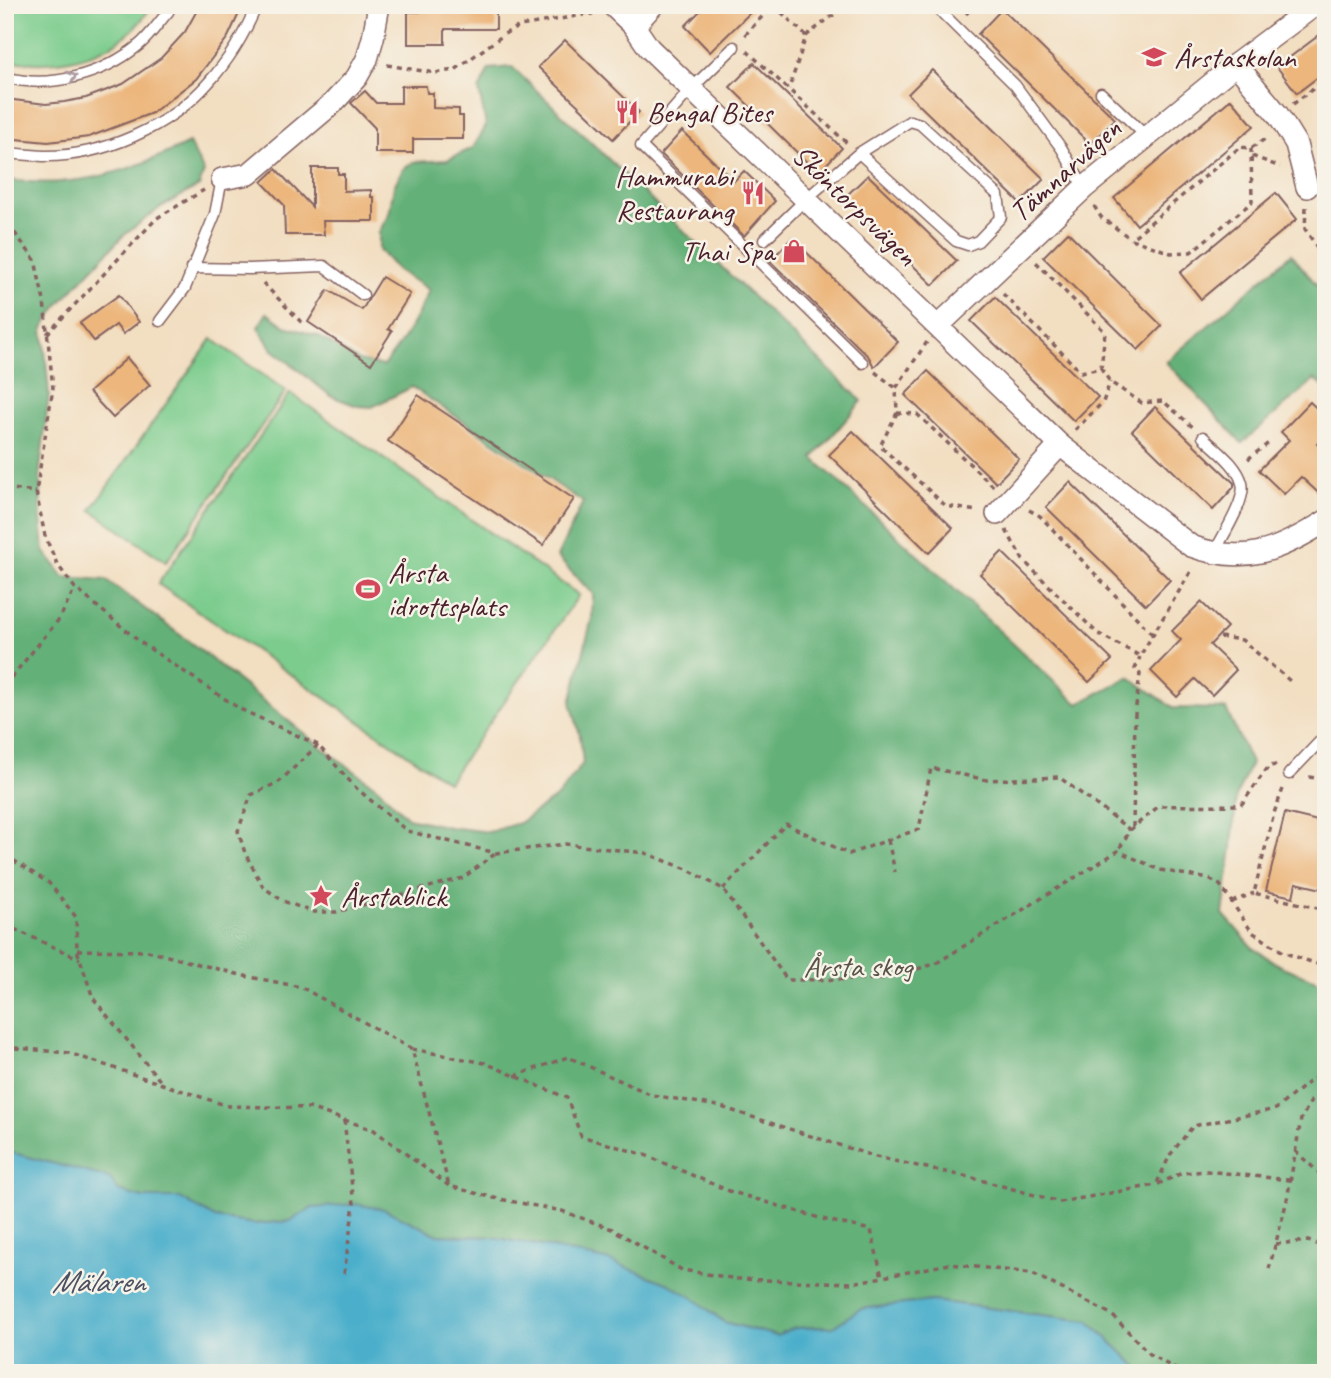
<svg xmlns="http://www.w3.org/2000/svg" width="1331" height="1378" font-family="Caveat,sans-serif">
	<style>
		.green { fill: #7bcc8d; stroke: #62765c; stroke-width: 2 }
		.forest { fill: #64b078; stroke: #576852; stroke-width: 2 }
		.water { fill: #4cafcb; stroke: #4b677b; stroke-width: 2 }
		.building { fill: #ecb67c }
		.lines { fill: none; stroke-linecap: round; stroke-linejoin: round }
		.lane-casing { stroke: #856260; stroke-width: 13 }
		.street-casing { stroke: #856260; stroke-width: 24 }
		.path { stroke: #856260; stroke-width: 3.5; stroke-dasharray: 5 5; stroke-linecap: butt }
		.lane { stroke: #fff; stroke-width: 10 }
		.street { stroke: #fff; stroke-width: 21 }
		.oneway { stroke: #ae9aa0 }
		.labels { text-anchor: middle; stroke-width: 5; stroke-linejoin: round; paint-order: stroke }
		.poi-label { font-size: 30px; fill: #4a1f2b; stroke: #f7f3e8; text-anchor: start }
		.street-label { font-size: 30px; fill: #4a1f2b; stroke: #f7f3e8 }
		.park-label { font-size: 30px; fill: #595348; stroke: #f7f3e8 }
		.water-label { font-size: 32px; font-style: italic; fill: #4b5163; stroke: #f7f3e8 }
	</style>
	<rect width="100%" height="100%" fill="#f7f3e8"/>
	<filter id="ink" filterUnits="userSpaceOnUse"><feTurbulence type="fractalNoise" baseFrequency=".0143" numOctaves="2"/><feDisplacementMap in="SourceGraphic" scale="14" xChannelSelector="R" yChannelSelector="G"/><feConvolveMatrix kernelMatrix="1 2 1 2 8 2 1 2 1" color-interpolation-filters="sRGB"/></filter>
	<filter id="wash" filterUnits="userSpaceOnUse"><feTurbulence type="fractalNoise" baseFrequency=".00686" numOctaves="4" result="noise"/><feDisplacementMap in="SourceGraphic" scale="28" xChannelSelector="R" yChannelSelector="G"/><feGaussianBlur stdDeviation="1.57" result="paint"/><feColorMatrix in="noise" values="0 0 0 0 0 0 0 0 0 0 0 0 0 0 0 0 0 1.4 0 .05"/><feComposite in="paint" operator="in"/></filter>
	<g filter="url(#wash)">
		<rect width="100%" height="100%" fill="#f2dec1"/>
		<g class="green">
			<path d="M5,5h147c-29,51 -93,65 -147,55z"/>
			<path d="M212,339l74,52 -120,171 -75,-52z"/>
			<path d="M290,393l289,202 -131,187 -290,-198z"/>
		</g>
		<g class="forest">
			<path d="M512,67l350,334 -49,57 265,246 51,-27 45,31 52,1 25,54 -15,34 -4,51 -9,66 29,33 28,19 46,18v389h-182l-55,-52 -156,-20 -73,8 -27,18 -38,1 -18,8 -53,-14 -29,-23 -86,-38 -66,-15 -51,-9 -54,-2 -54,-26 -72,-1 -22,13 -35,3 -40,-6 -35,-20h-37l-25,-7 -9,-13 -104,-27v-971c18,1 37,4 55,2 46,-3 88,-19 129,-39l15,29 -5,14 -38,21 -39,30 -63,67 -16,24 6,66 -9,75 1,50 3,32 20,26 42,3 89,66 126,101 57,41 30,30 41,9 40,5 30,-9 40,-28 24,-32 -3,-27 -9,-34 21,-84 1,-24 -36,-37 26,-55 -171,-115 -40,20 -15,-1 -26,-10 -59,-47 -14,-22 9,-14 18,13 33,10 41,25 24,5c20,-23 34,-48 46,-76l-32,-20 -18,-20v-18l10,-18 5,-28 9,-17 11,-7 33,-2 26,-12 13,-22 -7,-36 10,-21z"/>
			<path d="M1291,254l35,42v93l-11,-10 -73,64 -76,-81z"/>
		</g>
		<path class="water" d="M5,1151l105,27 8,13 25,7h37l35,20 40,6 35,-3 22,-13 42,-4 30,5 54,26 54,2 51,9 67,15 59,23 26,15 29,23 53,14 18,-8 38,-1 27,-18 73,-8 156,20 55,52h-1139z"/>
		<g id="blocks">
			<g class="building">
				<path d="M200,5h43l-15,32 -32,42 -44,34 -63,24 -41,5 -43,-4v-39l41,5 18,-2 22,-4 37,-14 38,-26 24,-26z"/>
				<path d="M420,5h76v24h-51v15h-37v-32h12z"/>
				<path d="M706,5h52l-48,47 -25,-26z"/>
				<path d="M1002,9l113,110 -25,25 -112,-110z"/>
				<path d="M1326,30v41l-29,22 -20,-26z"/>
				<path d="M565,40l74,72 -26,27 -75,-72z"/>
				<path d="M754,63l88,85 -24,25 -88,-86z"/>
				<path d="M932,70l112,109 -24,24 -112,-109z"/>
				<path d="M401,86h25l1,7h6v15l26,1v7h4v23h-50v14h-38v-25l-24,-25 14,-12 11,12h25z"/>
				<path d="M1231,99l23,27 -117,99 -23,-27z"/>
				<path d="M682,131l52,50 10,-10 31,30 -31,35 -83,-82z"/>
				<path d="M312,168h26v6h6v17l27,-1v7h3v24h-51l1,14h-39l-1,-30 -22,-23 14,-13 36,38z"/>
				<path d="M868,175l89,86 -24,24 -89,-87z"/>
				<path d="M1276,193l21,26 -96,80 -21,-26z"/>
				<path d="M1068,232l94,94 -24,24 -95,-93z"/>
				<path d="M792,238l106,104 -24,25 -5,-10 -99,-96z"/>
				<path d="M382,277l28,17 -22,35 4,2 -21,33 -63,-42 20,-32 34,20z"/>
				<path d="M119,295l20,27 -16,12 -7,-9 -22,16 -14,-18z"/>
				<path d="M995,297l103,100 -24,24 -103,-100z"/>
				<path d="M127,358l23,27 -37,33 -24,-26z"/>
				<path d="M928,371l91,88 -23,24 -91,-88z"/>
				<path d="M418,395l156,104 -31,46 -155,-104z"/>
				<path d="M1310,402l16,15v18l-9,9 9,9v47l-25,-23 -17,17 -25,-24 30,-30 -8,-8z"/>
				<path d="M1155,407l79,76v4l-21,23 -81,-79z"/>
				<path d="M853,431l100,97 -24,25 -100,-98z"/>
				<path d="M1070,482l100,98 -24,25 -100,-98z"/>
				<path d="M1002,552l110,108 -23,22 -109,-108z"/>
				<path d="M1201,602l26,25 -17,18 26,25 -24,25 -17,-16 -18,18 -26,-26 30,-31 -9,-9z"/>
				<path d="M1285,813l41,10v67l-30,-7 -3,14 -27,-6z"/>
			</g>
		</g>
	</g>
	<g filter="url(#ink)">
		<use href="#blocks" fill-opacity="0" stroke="#856260" stroke-width="2"/>
		<g class="lines">
			<g class="lane-casing">
				<g id="lane">
					<path d="M934,5l81,80 47,64 22,39"/>
					<path d="M734,47l-43,42 -50,57 222,217"/>
					<path d="M5,77c45,13 99,-3 134,-32 11,-9 20,-23 29,-33l3,-7"/>
					<path d="M1101,93l46,44"/>
					<path d="M5,153c13,1 25,2 38,3 59,1 127,-29 166,-74 21,-23 36,-49 48,-77"/>
					<path d="M764,240l41,-40 54,-47 51,-32 10,3 78,71 3,22 -23,24 -10,4 -12,-4 -97,-88"/>
					<path d="M191,268l58,1 75,-3 39,29"/>
					<path d="M160,321l25,-33 30,-74 7,-35"/>
					<path d="M1203,437c13,13 34,27 39,46 5,16 -20,54 -28,70"/>
					<path d="M1289,774l37,-39"/>
				</g>
			</g>
			<g class="street-casing">
				<g id="street">
					<path d="M612,5l22,21 15,22 411,397 131,101c54,20 89,4 135,-25"/>
					<path d="M634,26l19,-21"/>
					<path d="M1236,64l42,51 18,29 11,43"/>
					<path d="M222,179l27,-5 84,-71 24,-26 10,-18 6,-21 6,-33"/>
					<path d="M938,326l146,-138 152,-124 79,-59"/>
					<path d="M997,514l63,-69"/>
				</g>
			</g>
			<g class="path">
				<path d="M582,5l11,10"/>
				<path d="M774,5l32,31 -17,53"/>
				<path d="M966,14l8,-9"/>
				<path d="M745,35l28,-30"/>
				<path d="M806,36l34,-26 33,-5"/>
				<path d="M747,51l100,92"/>
				<path d="M387,65l48,8 20,-3 51,-37 14,-7 63,-11 4,-5"/>
				<path d="M1293,104l33,-25"/>
				<path d="M1251,148l1,54 -61,50 -20,1 -40,-14 109,-92 11,1 17,-11"/>
				<path d="M1316,148l10,-4"/>
				<path d="M1252,156l28,11"/>
				<path d="M1094,206l7,11 30,22"/>
				<path d="M1306,207l-1,22 21,32"/>
				<path d="M5,230l9,2 21,28 9,41 9,87 -17,104 9,44 12,28 18,24 65,54 100,67 78,36 37,42 52,44 89,22 69,-9 80,9 42,16 36,20 64,91 94,-1 54,-15 183,-113 42,19 49,9 11,6 32,47 33,21 41,14"/>
				<path d="M263,283l39,40"/>
				<path d="M1003,294l78,78 20,-4 4,-36 -69,-70"/>
				<path d="M47,334l110,-116 47,-28"/>
				<path d="M927,342l-31,46 1,25 -17,33 66,60 31,5"/>
				<path d="M1101,368l9,14 32,21 21,-2 31,27"/>
				<path d="M875,372l21,16"/>
				<path d="M897,413l20,1 77,73"/>
				<path d="M1075,430l28,-28 7,-20"/>
				<path d="M1248,459l22,-17"/>
				<path d="M5,488l31,4"/>
				<path d="M1029,510l11,6 113,119"/>
				<path d="M1006,530l17,30 74,73 43,23 53,-88"/>
				<path d="M1220,637l22,3 48,41"/>
				<path d="M5,685l55,-67 15,-30"/>
				<path d="M318,745l-39,37 -28,13 -13,36 7,22 18,34 20,14 30,11h23l127,-34 33,-25"/>
				<path d="M1309,777l6,1 11,7"/>
				<path d="M1283,789l-9,24 -20,80 72,17"/>
				<path d="M1133,827l2,-113 5,-40 -5,-5 5,-12"/>
				<path d="M1130,830l29,-24 82,-1 28,-39 8,-1"/>
				<path d="M888,840l7,32"/>
				<path d="M5,855l44,28 27,34 1,33 16,48 69,85"/>
				<path d="M723,889l63,-65 63,30 70,-25 12,-61 56,12 72,-3 71,53 -12,21"/>
				<path d="M1232,902l22,-9"/>
				<path d="M5,925l75,34"/>
				<path d="M77,950l71,1 97,25 56,11 111,62 37,137"/>
				<path d="M5,1047l64,6 159,53 81,2 65,22 75,56 45,12 68,13 50,18 70,41 56,9 114,4 97,-19 82,9 80,41 40,41 31,18"/>
				<path d="M412,1049l73,14 82,35 14,38 64,19 84,36 97,29 45,10 11,47"/>
				<path d="M515,1076l53,-19 84,38 66,11 158,51 97,21 87,24 96,-17"/>
				<path d="M344,1120l10,84 -10,70"/>
				<path d="M1295,1151l31,28"/>
				<path d="M1290,1180l-83,-9 -25,2 -26,12 14,-30 23,-29 83,-17 36,-30 14,-3"/>
				<path d="M1276,1244l32,-3 18,6"/>
				<path d="M1269,1269l18,-69 14,-81 10,-18 15,-10"/>
			</g>
			<use href="#lane" class="lane"/>
			<use href="#street" class="street"/>
		</g>
		<defs><path id="oneway-chevron" d="M-2-3.5L2.5 0L-2 3.5" fill="none" stroke-width="1.6" stroke-linecap="round" stroke-linejoin="round" transform="scale(1.75)"/></defs>
		<use class="oneway" href="#oneway-chevron" transform="translate(72 77) rotate(-16)"/>
	</g>
	<defs>
		<g id="school-bare" transform="scale(1.89)"><path d="M0-5L7-2L0 1L-7-2ZM-4 1L0 2.5L4 1V4Q0 6-4 4Z" fill="#d1495b" stroke="#f7f3e8" stroke-width="2.5" paint-order="stroke"/></g>
		<g id="restaurant-bare" transform="scale(1.89)"><path d="M-5-6h1v4h1v-4h1v4h1v-4h1v5L-1.5 .5V6h-2V.5L-5-1ZM5-6V6H3V1.5H1.5Q1.5-4 5-6Z" fill="#d1495b" stroke="#f7f3e8" stroke-width="2.5" paint-order="stroke"/></g>
		<g id="shop-bare" transform="scale(1.89)"><path d="M-5-2.5h2.3a2.7 3.5 0 0 1 5.4 0H5L5.5 6h-11ZM-1.5-2.5h3a1.5 2.3 0 0 0-3 0Z" fill="#d1495b" stroke="#f7f3e8" stroke-width="2.5" paint-order="stroke"/></g>
		<g id="stadium-bare" transform="scale(1.89)"><path d="M0-5a6.5 5 0 1 0 0 10a6.5 5 0 1 0 0-10ZM-3.5-1.8h7v3.6h-7Z" fill="#d1495b" stroke="#f7f3e8" stroke-width="2.5" paint-order="stroke"/></g>
		<g id="sight-bare" transform="scale(1.89)"><path d="M0-6L1.8-2.2L6-1.7L2.9 1.2L3.7 5.4L0 3.3L-3.7 5.4L-2.9 1.2L-6-1.7L-1.8-2.2Z" fill="#d1495b" stroke="#f7f3e8" stroke-width="2.5" paint-order="stroke"/></g>
	</defs>
	<g fill-rule="evenodd">
		<use href="#school-bare" x="1154" y="57"/>
		<use href="#restaurant-bare" x="627" y="112"/>
		<use href="#restaurant-bare" x="753" y="193"/>
		<use href="#shop-bare" x="794" y="251"/>
		<use href="#stadium-bare" x="368" y="589"/>
		<use href="#sight-bare" x="321" y="896"/>
	</g>
	<g class="labels">
		<g class="poi-label">
			<text x="1174" y="67">Årstaskolan</text>
			<text x="647" y="122">Bengal Bites</text>
			<text x="733" y="186" text-anchor="end">Hammurabi<tspan x="733" dy="34">Restaurang</tspan></text>
			<text x="774" y="261" text-anchor="end">Thai Spa</text>
			<text x="388" y="582">Årsta<tspan x="388" dy="34">idrottsplats</tspan></text>
			<text x="341" y="906">Årstablick</text>
		</g>
		<g class="street-label">
			<text transform="translate(1065 170) rotate(-42)" y="10">Tämnarvägen</text>
			<text transform="translate(855 205) rotate(44)" y="10">Sköntorpsvägen</text>
		</g>
		<g class="park-label">
			<text x="858" y="976">Årsta skog</text>
		</g>
		<g class="water-label">
			<text x="98" y="1292">Mälaren</text>
		</g>
	</g>
	<rect width="1331" height="1378" fill="none" stroke="#f7f3e8" stroke-width="28"/>
</svg>
